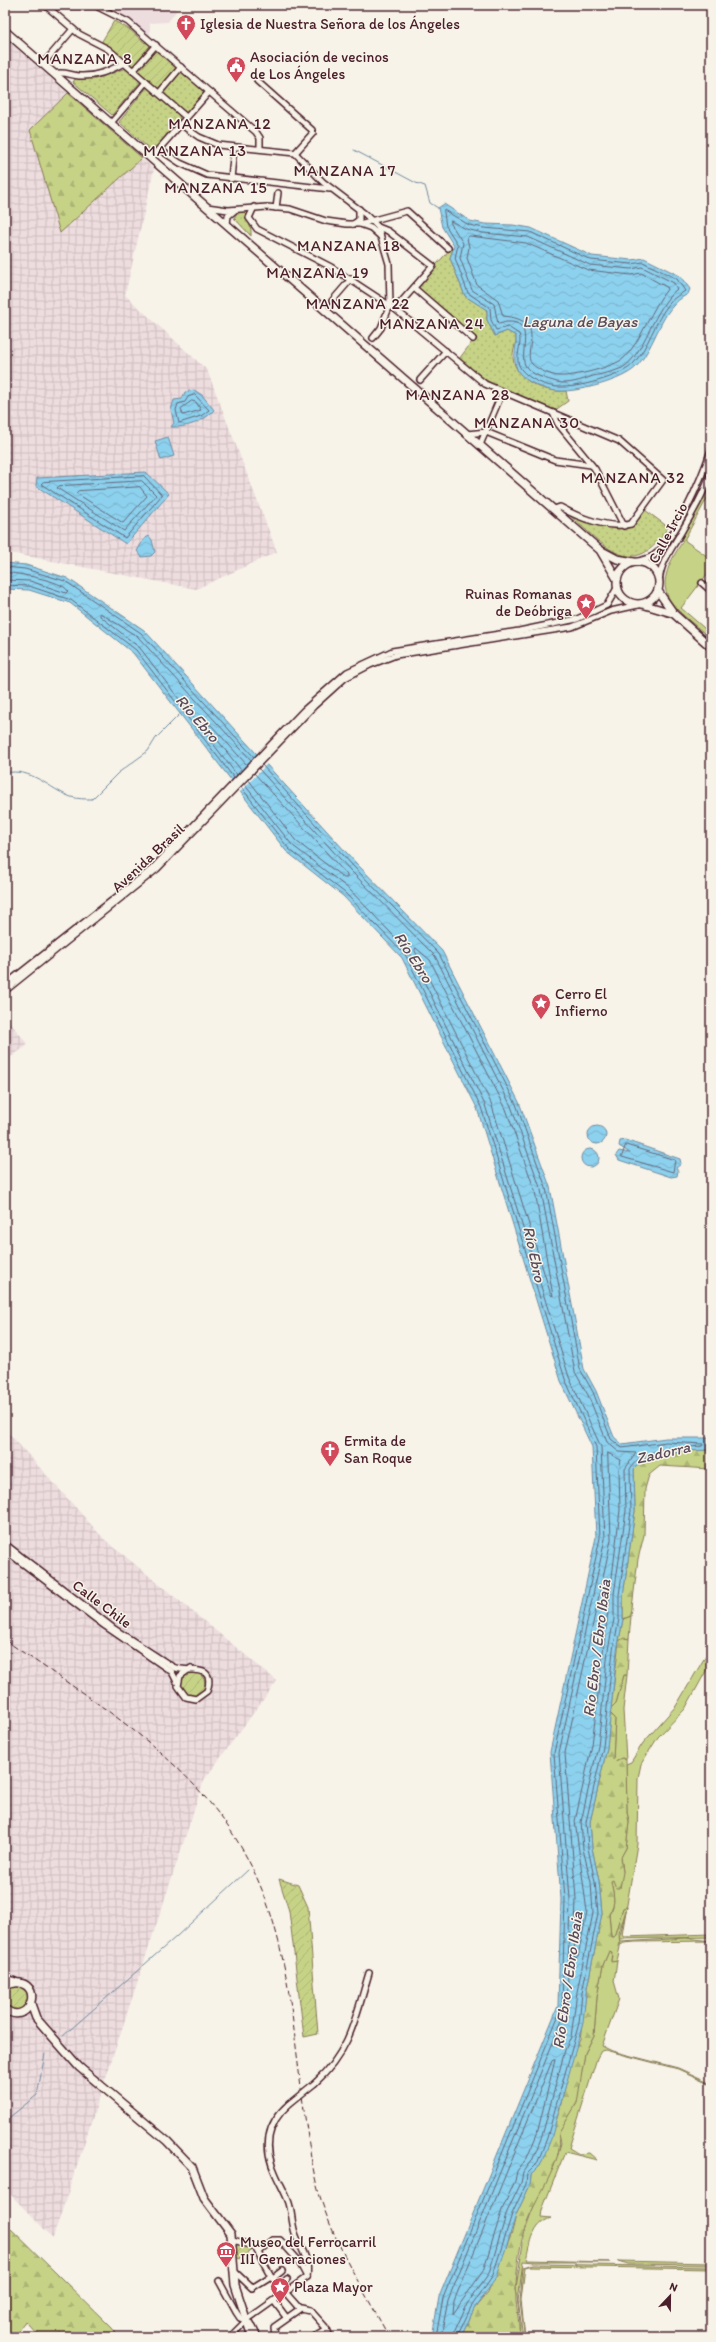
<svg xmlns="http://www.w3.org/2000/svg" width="716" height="2342" font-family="Itim,sans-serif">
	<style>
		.built { fill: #eddddf }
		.industrial { fill: url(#industrial-grid) }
		.grass { fill: #c6d386; stroke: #887958 }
		.forest { fill: url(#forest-firs); stroke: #887958 }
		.park { fill: url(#park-dots); stroke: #887958 }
		.garden { fill: url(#garden-furrows); stroke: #887958 }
		.water { fill: url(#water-waves); stroke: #728aa0 }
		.pier { fill: #f7f3e8 }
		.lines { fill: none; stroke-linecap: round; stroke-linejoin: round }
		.shore { stroke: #646679; stroke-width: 1 }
		.stream { stroke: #728aa0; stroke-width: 1 }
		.street-casing { stroke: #4a1f2b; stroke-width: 8 }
		.secondary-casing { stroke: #4a1f2b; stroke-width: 10 }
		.street { stroke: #f7f3e8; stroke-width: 5 }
		.secondary { stroke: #f7f3e8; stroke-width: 7 }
		.rail { stroke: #4a1f2b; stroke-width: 1; stroke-dasharray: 6 3; stroke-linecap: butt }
		.street-bridge-casing { stroke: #4a1f2b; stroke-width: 8; stroke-linecap: butt }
		.street-bridge { stroke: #f7f3e8; stroke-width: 5 }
		.labels { text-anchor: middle; stroke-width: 3; stroke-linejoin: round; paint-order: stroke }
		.poi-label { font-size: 15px; fill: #4a1f2b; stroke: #f7f3e8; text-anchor: start }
		.street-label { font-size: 15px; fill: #4a1f2b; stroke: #f7f3e8 }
		.neighbourhood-label { font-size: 16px; letter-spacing: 1px; fill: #4a1f2b; stroke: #f7f3e8 }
		.water-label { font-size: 16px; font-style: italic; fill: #5a4c5c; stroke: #f7f3e8 }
	</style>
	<defs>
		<pattern id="industrial-grid" width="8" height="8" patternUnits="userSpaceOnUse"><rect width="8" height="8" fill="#eddddf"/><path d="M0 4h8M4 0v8" fill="none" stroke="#cdbdc0"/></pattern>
		<pattern id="forest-firs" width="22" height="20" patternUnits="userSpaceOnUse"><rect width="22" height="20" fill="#c6d386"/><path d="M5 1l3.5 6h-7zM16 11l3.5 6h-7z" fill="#acb574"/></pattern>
		<pattern id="park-dots" width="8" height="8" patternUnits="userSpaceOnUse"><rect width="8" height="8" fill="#c6d386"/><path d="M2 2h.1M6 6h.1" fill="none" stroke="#acb574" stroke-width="1.8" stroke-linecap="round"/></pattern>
		<pattern id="garden-furrows" width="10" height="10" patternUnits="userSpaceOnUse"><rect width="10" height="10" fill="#c6d386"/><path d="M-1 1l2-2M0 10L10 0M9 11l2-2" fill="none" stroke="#acb574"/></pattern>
		<pattern id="water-waves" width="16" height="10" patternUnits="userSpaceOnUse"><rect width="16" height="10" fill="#8cd1ee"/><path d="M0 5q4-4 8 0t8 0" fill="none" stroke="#7ab3cc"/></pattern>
	</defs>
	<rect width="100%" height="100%" fill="#f7f3e8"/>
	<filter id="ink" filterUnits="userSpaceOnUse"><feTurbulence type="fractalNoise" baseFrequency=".025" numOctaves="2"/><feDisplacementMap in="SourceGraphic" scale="8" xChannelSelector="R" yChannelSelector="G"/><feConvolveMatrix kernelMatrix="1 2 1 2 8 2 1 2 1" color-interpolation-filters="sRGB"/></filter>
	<g filter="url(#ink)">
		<path class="built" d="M101,5h70l6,5 -9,12 -18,1v13l-18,-15z"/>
		<g class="industrial">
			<path d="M5,38l149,131 -29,126 82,75 70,182 -81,37 -191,-37z"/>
			<path d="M5,1016l23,29 -23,16z"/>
			<path d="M5,1429l99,110 173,142 -73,99 -151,458 -48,-49z"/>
		</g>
		<g class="grass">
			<path d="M711,483l-2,12 -25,45 27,19v10l-30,39 30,26v5c-41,-36 -64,-44 -28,-98l-2,-1z"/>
			<path d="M631,1616l-2,23 -10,2 4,-22z"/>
			<path d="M711,1647v15l-26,47 -27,28 -17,27 -3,14 -1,66 -15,91 3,2 86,-3v3l-92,2 8,-32 -4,1 -9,29h-3l-2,-23c8,-10 4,-21 2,-33l12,-9 -2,-15 5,-9 3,-26 -2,-10 -1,-48 5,-2 12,-19 33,-37z"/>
			<path d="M624,1675h3l-4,35 3,50 -4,-2 -7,3 -2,-2 2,-41 -5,-5 1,-5 5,-5z"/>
			<path d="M686,1938l25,3 -76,1 -11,1 -5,3 2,-4z"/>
			<path d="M609,1951l3,1 -1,9h6l-3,20 5,18 -17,47 10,5 66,17 33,15v1l-33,-15 -73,-19 -4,1 -4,7 -28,90 10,6 10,-1 8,7 -32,-8 -23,58 -1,7 10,1c-19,6 -20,25 -24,42l83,2h-75l-12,-1 -5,40 5,36h-4l1,-15 -4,-34 9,-58 10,-28 19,-36 7,-23 -2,-10 22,-57 4,-23 9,-18 3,-38 6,-32z"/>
			<path d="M618,2261l93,2v2l-83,-1z"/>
			<path d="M534,2264l173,3 4,2 -182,-3 -4,1 -4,33 4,37 -5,-35 3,-35z"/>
		</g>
		<g class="forest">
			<path d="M68,93l74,65 -82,75 -30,-103z"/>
			<path d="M711,1450v19l-51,-3 -11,9 -4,14 -1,46 -6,24 -7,57 -8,3v-23l12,-85 -1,-42 10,-10 39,-8z"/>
			<path d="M624,1638l5,1 -2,36h-3l-8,28 -5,5 8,-67z"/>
			<path d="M610,1713l5,5 -2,41 2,2 7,-3 4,2 1,52 2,10 -3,26 -5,9 2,15 -3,16h-4l-3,-8 -2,1c2,12 6,23 -2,33l2,23h3l9,-29 4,-1 -8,26 1,14 -3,14 -6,1 1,-10 -3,-1 -6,14 -6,32 -3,38 -9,18 -8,50 -18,30c6,29 -26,67 -34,95 -6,19 -10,53 -9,73 1,12 4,23 3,36h-58l13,-28 14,-17 24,-60 4,-17 14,-30 1,-10 9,-9 19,-54 14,-59 7,-13 6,-47 16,-80 -3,-32 -7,-33 -2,-26 17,-74z"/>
			<path d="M5,2223l107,105 7,9h-79l-15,-16 -7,12 1,4h-14z"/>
		</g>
		<g class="park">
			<path d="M126,68l15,13 -29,34 -39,-33 2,-3h20z"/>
			<path d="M181,71l25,21 -20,22 -24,-21z"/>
			<path d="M148,86l30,27 2,6 -26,34 -35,-31z"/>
			<path d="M243,211h6c-2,10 3,15 2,25l-17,-18 2,-4z"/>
			<path d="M451,248l2,1 -3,9 15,38 22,14v10l8,16 12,-5 9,5c1,8 -4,15 -3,22 3,23 32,35 53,33l2,10 -14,10 -60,-25 -35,-27 16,-21 -59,-50z"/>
			<path d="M645,510l23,17c-34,57 -64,18 -99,-12l2,-1 57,14 7,-4z"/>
		</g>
		<g class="garden">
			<path d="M114,21l15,8 16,14 2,-2 5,5 -19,21 -32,-24z"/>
			<path d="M156,48l22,20 -19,22 -22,-20z"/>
			<circle cx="193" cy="1684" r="12"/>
			<path d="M279,1879l19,6 10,22 10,127 -14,3 -15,-126z"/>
			<circle cx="16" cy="1998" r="12"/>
			<path d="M237,2243l16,6 -14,10 -4,-4z"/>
		</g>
		<g class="water">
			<path d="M444,204l26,17 15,3 28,1 18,3 61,28 40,4 12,-2 36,18 10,13 -2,5c-28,14 -31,51 -52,73 -14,14 -58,25 -77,24 -13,0 -37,-10 -42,-22 -5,-12 0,-21 -1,-33l-9,-5 -12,5 -8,-16v-10l-22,-14 -15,-38 4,-12 -12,-19 -4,-19z"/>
			<path d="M194,390l8,5 12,15c-10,12 -28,18 -43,17l3,-4 -3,-13 3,-10 8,-1 3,-7z"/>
			<path d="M168,437l6,19 -13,4 -6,-19z"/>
			<path d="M146,472l23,22 -43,50 -90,-58 1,-8z"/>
			<path d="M149,536l3,4 3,12 -4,4 -9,1 -5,-6 7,-12z"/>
			<path d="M5,563l21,2 41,13 77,52 212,233 86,88 77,151 31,85 34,182 12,22 18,46 8,7 44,-6h45v12l-28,1 -39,8 -10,10 1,42 -12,85v23l-6,32 -10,97 -17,74 2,26 7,33 3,32 -16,80 -3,30 -32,116 -11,27 -9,9 -1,10 -14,30 -19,62 -23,32 -13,28h-29l7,-40 119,-291 3,-107 -11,-147 46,-215 -4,-90 -31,-66 -84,-273 -75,-150 -59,-62 -57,-45 -153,-198 -63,-50 -41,-13 -24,-1z"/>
			<circle cx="597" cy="1135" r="9"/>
			<path d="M625,1140l55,19 1,5 -5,4 2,3 -1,5 -6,1 -52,-17 -3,-5 3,-4 11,2 -11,-7 1,-5z"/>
			<circle cx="590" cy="1158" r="9"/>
		</g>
		<path class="pier" d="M259,752l9,11 -30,31 -9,-11z"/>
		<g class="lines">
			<g class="shore">
				<path d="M444,210l25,15 15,3 46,4 61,28 40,4 12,-2 34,17 8,12c-6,4 -12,7 -16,13 -15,18 -20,43 -36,60 -12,13 -56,24 -74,23 -12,0 -31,-8 -38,-18 -8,-11 2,-23 -2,-35l-11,-7 -12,3 -5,-10 -1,-12 -22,-15 -13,-35 3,-13 -12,-19z"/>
				<path d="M451,221l15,8 17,4 45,4 62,28 41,4 11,-2 32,16 3,6c-23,18 -33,67 -55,79 -9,4 -20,6 -29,8 -11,4 -25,9 -36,6 -10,-3 -27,-7 -32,-17 -6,-12 11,-45 -18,-43 -3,0 -6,2 -9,2l-4,-20 -22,-14 -12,-32 3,-15 -12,-19z"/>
				<path d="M470,236l56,7 62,27 43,5 10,-2 27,15c-17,21 -26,52 -44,70 -10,9 -51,19 -64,18 -8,0 -22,-6 -28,-12 -11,-12 18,-44 -29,-48l-5,-16 -21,-15 -10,-27 2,-11 -2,-9z"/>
				<path d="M195,395l14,15 -8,6 -22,7 -3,-13 2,-6 7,-2 3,-5z"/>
				<path d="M192,401l4,1 5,8 -18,5 -2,-6z"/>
				<path d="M144,476l18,19 -37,43 -84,-54 2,-2z"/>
				<path d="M142,481l14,14 -32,36 -67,-43 2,-2z"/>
				<path d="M140,487l7,9 -24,27 -47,-30 2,-2z"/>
				<path d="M5,567l20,2 40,12 76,52 113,124"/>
				<path d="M5,572c13,2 57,8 63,19l-2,2 -36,-12 -25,-1"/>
				<path d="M5,585l24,1 42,14 65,50 98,128"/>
				<path d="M262,765l91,101 86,88 77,150 30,84 34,181 13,23 18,47 11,9 44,-6 37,2 -1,2c-23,2 -60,1 -72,23l1,42 -12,84v24l-6,31 -10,97 -17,75 2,26 7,34 3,31 -16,80 -3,30 -32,115 -10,26 -10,10 -1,10 -14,30 -19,61 -22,32 -14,30"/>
				<path d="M259,769l91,101 85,86 76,150 30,84 34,182 13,23 19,47 12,10 17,1 -11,16 1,42 -12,83v25l-6,31 -10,96 -17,76 2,27 8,33 2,31 -16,79 -6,45 -6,13 -23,86 -10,25 -9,12 -2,10 -14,29 -18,61 -22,31 -15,33"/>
				<path d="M241,770l-33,-42v-3h3l36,40"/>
				<path d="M237,775l-97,-127 -40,-32v-3l38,24 113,123"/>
				<path d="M248,779l48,62 48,37h3v-3l-93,-102"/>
				<path d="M244,784l48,61 57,44 61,64 75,152 84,272 32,70 4,92 -46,214 11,146 -3,109 -119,292 -7,37"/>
				<path d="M241,787l48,62 56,44 61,63 75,151 84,272 31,68 4,91 -46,215 11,146 -3,108 -119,291 -7,39"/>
				<path d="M416,948l14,12 76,149 29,82 18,105 -2,-1 -60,-192 -76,-152z"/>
				<path d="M626,1145l49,15 -2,12 -51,-15z"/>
				<path d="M608,1453l13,7 -2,9 1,41 -28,235 -17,76 12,91 -9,44 -2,2 -2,-2 2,-57 -11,-146 46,-213z"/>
				<path d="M555,2060l-18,74 -10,24 -10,13 -2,10 -13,29 -19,61 -30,43 1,-13 98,-240z"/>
			</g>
			<g class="stream">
				<path d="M354,150l62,33 9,3 5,17 8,5"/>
				<path d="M5,773c27,-6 44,16 66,24 7,2 14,2 21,2l26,-26 30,-22 8,-13 23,-23"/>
				<path d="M63,2036l114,-100 71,-66"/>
				<path d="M5,2121l32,-26 8,-41"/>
			</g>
			<g class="street-casing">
				<g id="street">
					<path d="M45,5l34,29 29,15 78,68"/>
					<path d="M46,6h50l32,16 128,110 4,6v11"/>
					<path d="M43,64l30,-35"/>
					<path d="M133,71l23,-26"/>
					<path d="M54,74c9,-3 16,1 25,2 17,1 30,-5 45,-13"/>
					<path d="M257,81l55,49 1,3 -18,20"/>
					<path d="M159,93l22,-26"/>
					<path d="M111,123l35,-41"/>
					<path d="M180,124l19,13 19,8 77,8 28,29 42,32 13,13 11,37 1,41 -9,23 -8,10"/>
					<path d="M159,149l21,14 27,12 123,14"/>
					<path d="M151,158l58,-66"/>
					<path d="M231,179l3,-32"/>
					<path d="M207,207l21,3 39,-3 23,2 36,12 21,3h12l48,-13 41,37"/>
					<path d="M254,207l-5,11 8,11 74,38 64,42 90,75 134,57 44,39 -32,44c-22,5 -52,-6 -71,-17l-6,2"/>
					<path d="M276,208l2,-15"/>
					<path d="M227,224l1,-8 7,-6"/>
					<path d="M353,224l6,-4v-11"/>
					<path d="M360,224l11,4 9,8"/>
					<path d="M378,227l10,4 45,35 -38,43"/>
					<path d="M414,288l59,51"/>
					<path d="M332,301l19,-22"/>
					<path d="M420,380l26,-29"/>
					<path d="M553,413l5,11 37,45 29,57"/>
					<path d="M467,434l19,-2 69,28 36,5"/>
					<path d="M480,445l22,-52"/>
					<path d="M636,562c5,-2 12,-3 17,-6 23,-16 49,-79 58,-106"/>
					<path d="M659,583c1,-21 14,-36 24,-54 11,-18 21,-36 28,-56"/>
					<path d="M702,583l9,8"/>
					<path d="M5,985l147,-116 152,-159 43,-38 45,-21 127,-20 58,-12 30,-14 10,-17"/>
					<path d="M5,991l152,-122 157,-163 31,-28 25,-13 26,-10 176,-28 39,-16 27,-6"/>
					<path d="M5,1544l108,84 60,39c12,7 44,-6 34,24l-11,8 -10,-2 -8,-11 2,-10 11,-8"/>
					<path d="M5,1550l100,76 67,46 5,10"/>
					<path d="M315,2083c35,-31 41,-67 54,-110"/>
					<path d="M289,2104c-23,20 -26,44 -13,71 4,9 10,19 13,28 3,10 3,21 6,30 6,17 15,25 12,44"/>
					<path d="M233,2240l14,4 9,5 15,27 28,32"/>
					<path d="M258,2252l14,-12h8l18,20 9,17"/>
					<path d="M233,2270l19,18 19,-12"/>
					<path d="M273,2278l9,-7"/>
					<path d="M219,2281l17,31 4,6 11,5 7,14"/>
					<path d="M279,2286l8,-7"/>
					<path d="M274,2301l12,16"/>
					<path d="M230,2337l18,-18 59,-42"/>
					<path d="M275,2337l-1,-10 27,-19 9,2 17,19 3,8"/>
					<path d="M314,2337l13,-8"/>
				</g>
			</g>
			<g class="secondary-casing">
				<g id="secondary">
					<path d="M5,31l595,519 17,29"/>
					<path d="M602,551l15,8 17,3"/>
					<circle cx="638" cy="583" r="21"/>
					<path d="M658,591l16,23 37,33"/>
					<path d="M642,604l30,9"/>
					<path d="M5,1978l10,4"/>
					<path d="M5,1987c4,-3 9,-5 15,-4 24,5 7,44 -15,26"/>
					<path d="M31,2004l5,14 43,49 88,74 25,26 12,31 27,36 4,51 17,52"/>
				</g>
			</g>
			<use href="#street" class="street"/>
			<use href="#secondary" class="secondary"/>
			<path class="rail" d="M5,1640c76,53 160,102 216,177 71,95 68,196 85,307 3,21 6,42 11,62 14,53 46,103 72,151"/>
			<g class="street-bridge-casing">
				<path id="street-bridge" d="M289,2104l26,-21"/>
			</g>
			<use href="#street-bridge" class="street-bridge"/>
		</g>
	</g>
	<defs>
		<g id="church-pin" transform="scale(1)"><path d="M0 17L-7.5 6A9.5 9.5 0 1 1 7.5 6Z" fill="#d1495b" stroke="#f7f3e8"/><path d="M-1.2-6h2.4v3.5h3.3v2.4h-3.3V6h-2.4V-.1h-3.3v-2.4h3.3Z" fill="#fff"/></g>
		<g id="civic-pin" transform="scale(1)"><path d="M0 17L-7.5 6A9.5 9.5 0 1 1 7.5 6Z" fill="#d1495b" stroke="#f7f3e8"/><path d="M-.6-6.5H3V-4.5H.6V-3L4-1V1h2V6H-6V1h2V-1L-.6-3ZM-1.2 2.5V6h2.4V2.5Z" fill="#fff"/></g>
		<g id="sight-pin" transform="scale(1)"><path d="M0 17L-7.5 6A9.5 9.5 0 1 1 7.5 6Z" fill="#d1495b" stroke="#f7f3e8"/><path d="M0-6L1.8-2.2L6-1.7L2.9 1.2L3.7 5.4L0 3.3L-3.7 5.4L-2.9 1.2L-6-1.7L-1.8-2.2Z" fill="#fff"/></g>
		<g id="museum-pin" transform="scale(1)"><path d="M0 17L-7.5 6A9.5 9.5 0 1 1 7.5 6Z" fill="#d1495b" stroke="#f7f3e8"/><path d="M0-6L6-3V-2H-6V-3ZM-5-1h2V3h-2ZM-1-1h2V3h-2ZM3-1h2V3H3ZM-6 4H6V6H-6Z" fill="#fff"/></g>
	</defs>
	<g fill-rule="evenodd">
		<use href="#church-pin" x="186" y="24"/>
		<use href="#civic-pin" x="236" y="66"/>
		<use href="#sight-pin" x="586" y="603"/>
		<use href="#sight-pin" x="541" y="1003"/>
		<use href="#church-pin" x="330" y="1450"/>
		<use href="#museum-pin" x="226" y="2251"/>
		<use href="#sight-pin" x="280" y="2287"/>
	</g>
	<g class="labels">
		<g class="poi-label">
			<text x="200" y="29">Iglesia de Nuestra Señora de los Ángeles</text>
			<text x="250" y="62">Asociación de vecinos<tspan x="250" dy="17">de Los Ángeles</tspan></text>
			<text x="572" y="599" text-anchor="end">Ruinas Romanas<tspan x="572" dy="17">de Deóbriga</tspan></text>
			<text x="555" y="999">Cerro El<tspan x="555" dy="17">Infierno</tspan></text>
			<text x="344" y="1446">Ermita de<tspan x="344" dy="17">San Roque</tspan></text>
			<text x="240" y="2247">Museo del Ferrocarril<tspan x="240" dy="17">III Generaciones</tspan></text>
			<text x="294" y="2292">Plaza Mayor</text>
		</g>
		<g class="street-label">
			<text transform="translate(668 533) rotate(-62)" y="5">Calle Ircio</text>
			<text transform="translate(148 858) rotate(-43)" y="5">Avenida Brasil</text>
			<text transform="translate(102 1604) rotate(37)" y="5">Calle Chile</text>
		</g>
		<g class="neighbourhood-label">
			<text x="85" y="64">MANZANA 8</text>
			<text x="220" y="129">MANZANA 12</text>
			<text x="195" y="156">MANZANA 13</text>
			<text x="345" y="176">MANZANA 17</text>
			<text x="216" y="193">MANZANA 15</text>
			<text x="349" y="251">MANZANA 18</text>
			<text x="318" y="278">MANZANA 19</text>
			<text x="358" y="309">MANZANA 22</text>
			<text x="432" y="329">MANZANA 24</text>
			<text x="458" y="400">MANZANA 28</text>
			<text x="527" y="428">MANZANA 30</text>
			<text x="633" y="483">MANZANA 32</text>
		</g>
		<g class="water-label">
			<text x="580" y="327">Laguna de Bayas</text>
			<text transform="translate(198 718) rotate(49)" y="6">Río Ebro</text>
			<text transform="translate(414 957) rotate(57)" y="6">Río Ebro</text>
			<text transform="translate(535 1254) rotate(78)" y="6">Río Ebro</text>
			<text transform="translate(663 1452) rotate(-13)" y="6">Zadorra</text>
			<text transform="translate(596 1648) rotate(-83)" y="6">Río Ebro / Ebro Ibaia</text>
			<text transform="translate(567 1980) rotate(-82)" y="6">Río Ebro / Ebro Ibaia</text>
		</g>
	</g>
	<rect width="716" height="2342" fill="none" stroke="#f7f3e8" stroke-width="20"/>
	<rect x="10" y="10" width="696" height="2322" fill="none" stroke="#4a1f2b" stroke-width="1.5" filter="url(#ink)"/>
	<g transform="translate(670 2296) rotate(22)" stroke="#f7f3e8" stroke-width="3" paint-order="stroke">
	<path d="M0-3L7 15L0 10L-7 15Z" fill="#4a1f2b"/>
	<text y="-6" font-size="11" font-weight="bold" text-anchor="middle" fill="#4a1f2b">N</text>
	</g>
</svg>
